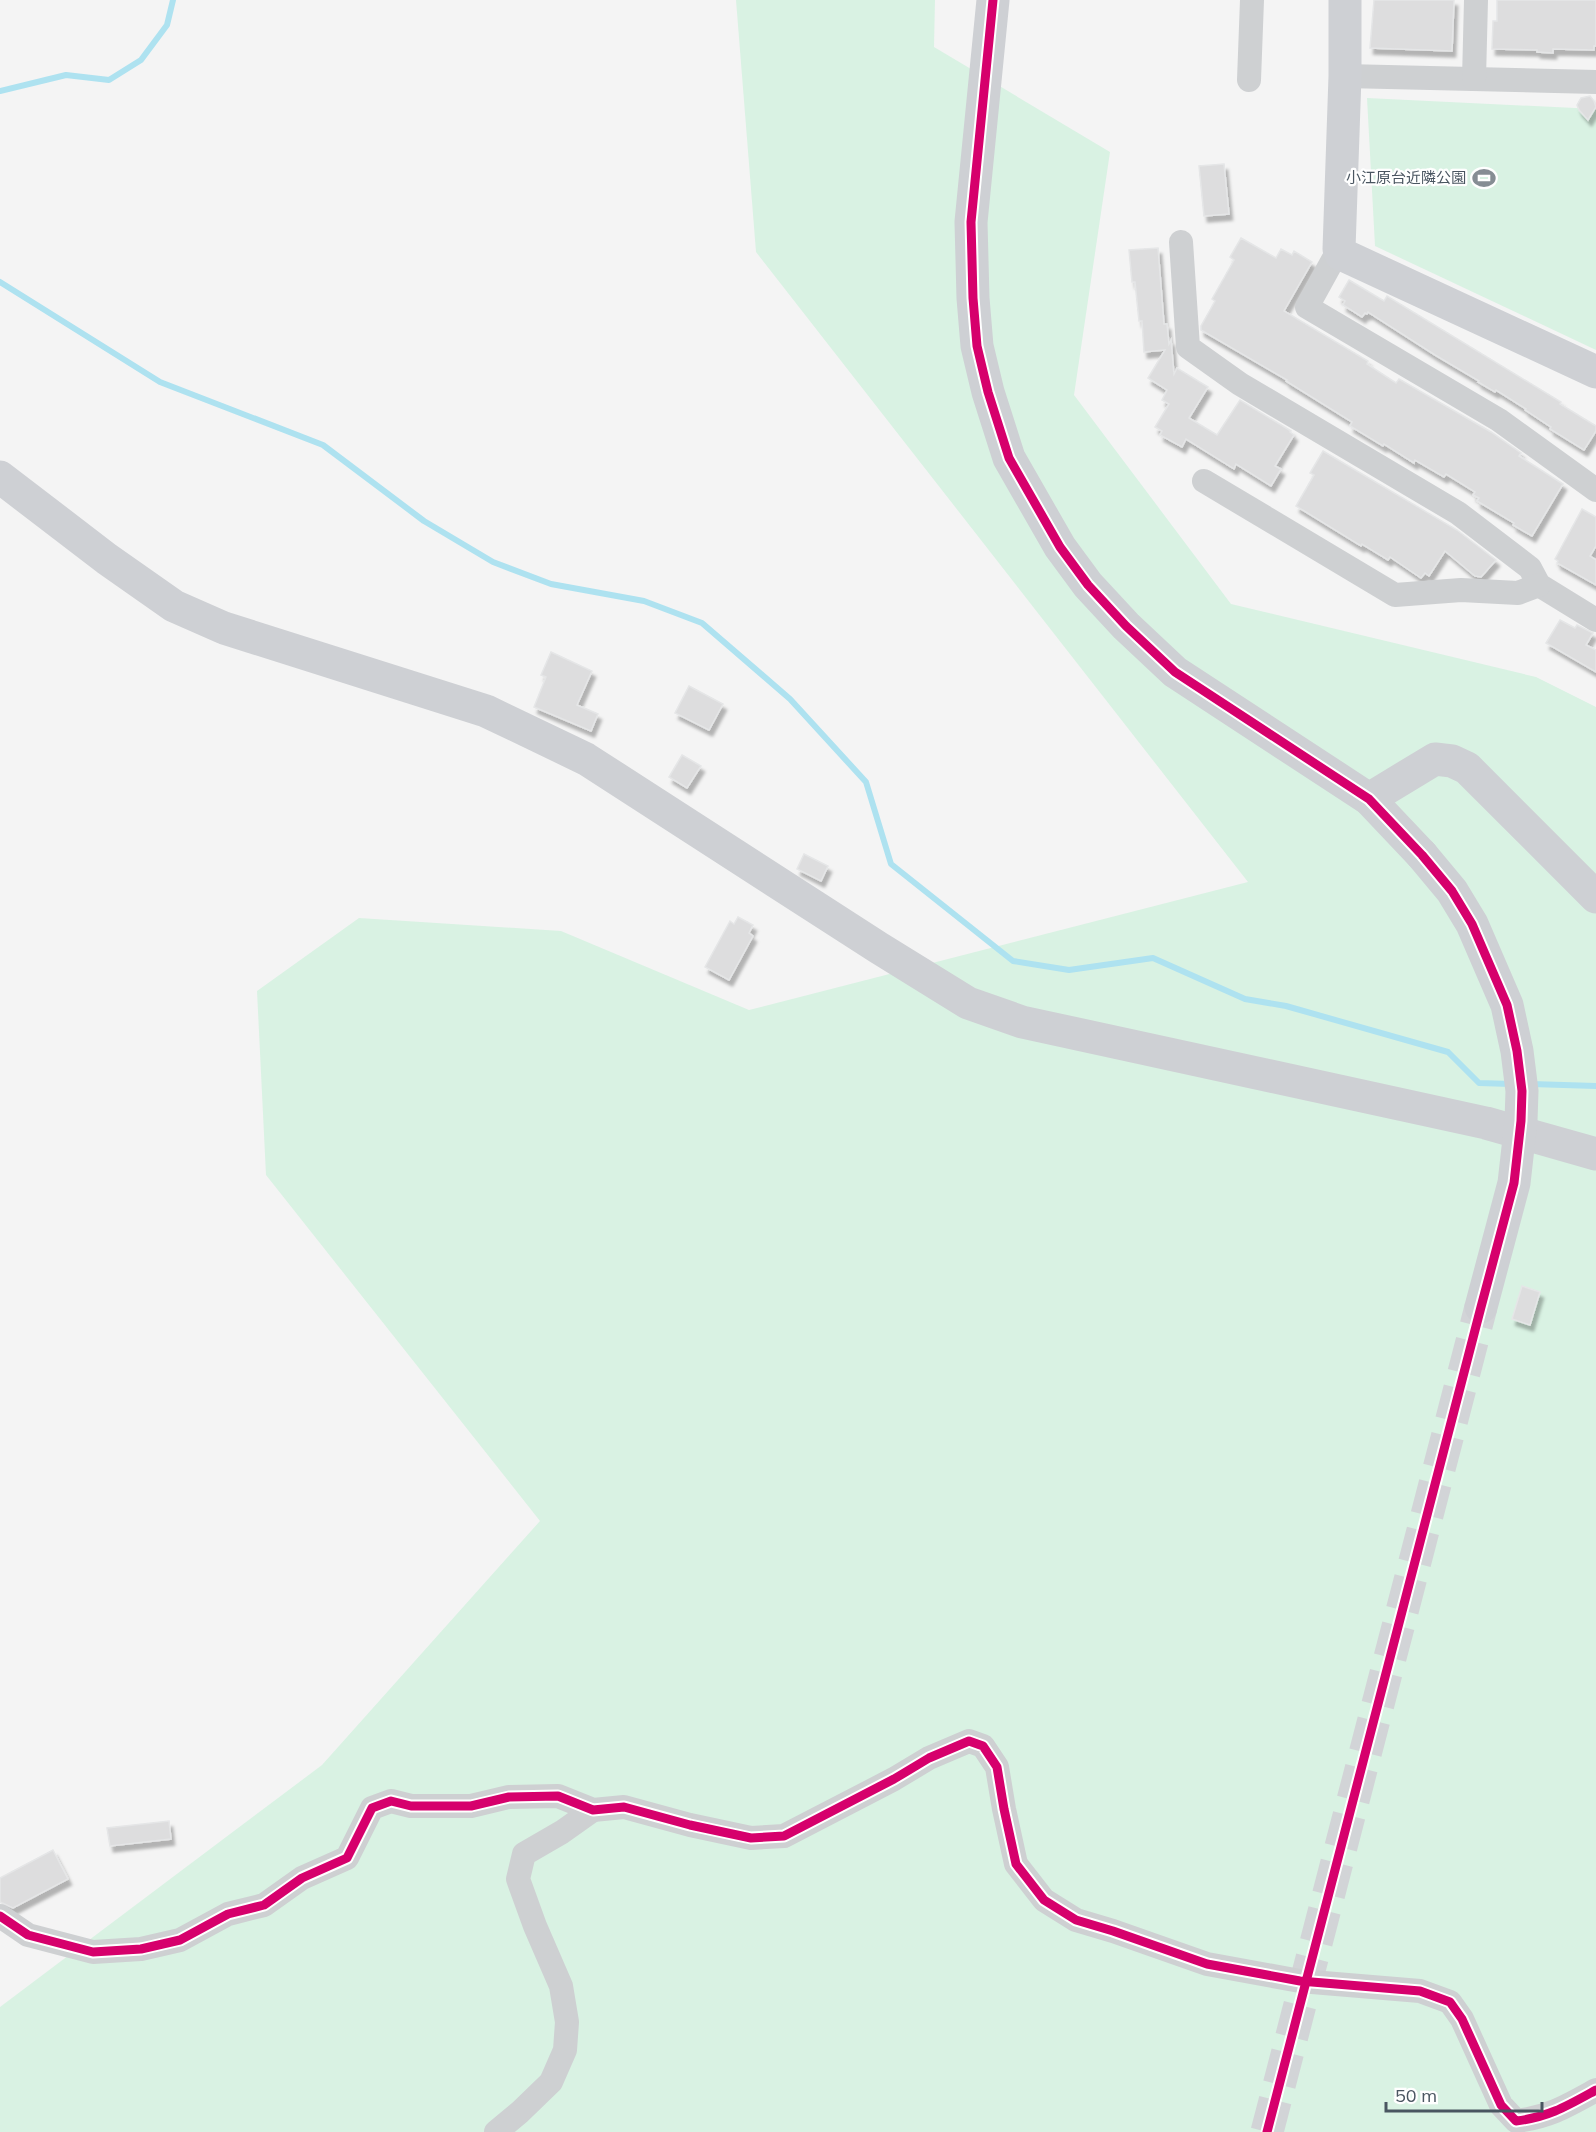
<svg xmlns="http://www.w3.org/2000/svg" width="1596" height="2132" font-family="Mulish,'Noto Sans JP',sans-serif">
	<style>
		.green { fill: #d9f2e3 }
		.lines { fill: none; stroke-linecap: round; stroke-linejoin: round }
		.stream { stroke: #aee2f0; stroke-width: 6 }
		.building { fill: #ddddde; stroke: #e5e6e7; stroke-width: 1.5; filter: url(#shadow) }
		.secondary-tunnel { stroke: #d2d4d7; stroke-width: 33; stroke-dasharray: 33 16; stroke-linecap: butt }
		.street { stroke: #ced0d2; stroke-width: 24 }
		.secondary { stroke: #ced0d4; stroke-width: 33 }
		.secondary-bridge { stroke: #ced0d4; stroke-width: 33 }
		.cycleway-casing { stroke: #fff; stroke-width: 13 }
		.cycleway { stroke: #d6006c; stroke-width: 9 }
		.labels { text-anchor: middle; stroke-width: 4.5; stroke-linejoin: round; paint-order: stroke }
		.poi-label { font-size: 15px; fill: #4a5661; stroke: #fff; text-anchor: end }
	</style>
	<defs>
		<filter id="shadow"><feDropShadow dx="3.5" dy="6" stdDeviation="1.5" flood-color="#0004"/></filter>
	</defs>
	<rect width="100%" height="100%" fill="#f4f4f4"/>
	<g class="green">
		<path d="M736,0h199l-1,47 176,105 -36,243 157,209 305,73 60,30v1425h-1596v-125l322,-242 218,-244 -274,-346 -9,-184 102,-73 202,13 188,79 499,-128 -492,-630z"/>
		<path d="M1367,98l229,11v241l-221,-104z"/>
	</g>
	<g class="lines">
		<g class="stream">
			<path d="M0,91l66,-16 43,5 32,-20 26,-35 6,-25"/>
			<path d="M0,282l160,100 163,63 101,76 69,41 58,22 93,17 58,22 88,76 76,83 25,82 122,97 56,9 84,-12 92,41 41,7 162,46 31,31 32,1"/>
			<path d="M1531,1084l65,2"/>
		</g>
	</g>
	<g class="building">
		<path d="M1374,0h80l-2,51 -82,-3z"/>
		<path d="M1497,0h99v46h-2v4l-41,-1v4l-16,-1v-2l-45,-1 1,-28h4z"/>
		<path d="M1590,96l4,5 2,6 -8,13 -9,-10 -2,-5 4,-7z"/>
		<path d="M1224,164l5,50 -25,2 -5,-50z"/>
		<path d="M1241,238l35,20 5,-9 11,6 2,-4 18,11 -28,49 84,50 -1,3 29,19 3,-4 92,53 30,21 -2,3 44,28 -31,52 -19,-11 1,-2 -37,-22 2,-3 -6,-3 2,-3 -29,-18 -2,3 -29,-17 -1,3 -30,-19 -1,2 -33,-20 2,-4 -66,-41 1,-1 -86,-50v-4l14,-25 -3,-2 22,-39 -4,-3z"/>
		<path d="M1158,248l6,76h3l2,20 2,-4 3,34 3,-6 31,19 -19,31 28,17 23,-35 51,31 -1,1 4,3 -19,31 6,3 -10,17 -35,-22 -2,5 -48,-30 -4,8 -22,-12 2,-4 -7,-4 14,-23 -7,-4 5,-10 -19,-12 17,-28 -21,2 -2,-31h-3l-4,-39h-3l-3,-32z"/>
		<path d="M1349,280l35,21 3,-5 174,106 -1,2 36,22v5l-12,19 -34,-21 1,-2 -26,-17 1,-1 -30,-19 -1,2 -17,-10 1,-1 -44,-26 -67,-43 -1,2 -2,-1 -3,4 -19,-12 2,-4 -6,-4z"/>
		<path d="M1323,451l134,79 39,30 -15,17 -6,-1 -30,-25 -16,25 -4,-3 -4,5 -31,-21 -2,3 -26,-16 -1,2 -65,-40 18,-31 -4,-2z"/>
		<path d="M1582,509l14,8v29l-6,10 6,4v25l-39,-22 1,-2 -3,-2z"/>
		<path d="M1560,620l15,8 2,-3 16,8 -7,12 10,5v22l-50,-29z"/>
		<path d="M551,652l41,19 -15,34 21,9 -7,17 -57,-24 12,-30 -5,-2z"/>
		<path d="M689,686l34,18 -14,26 -34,-17z"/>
		<path d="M682,755l19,11 -14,22 -18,-11z"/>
		<path d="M804,854l24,12 -7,15 -24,-12z"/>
		<path d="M738,917l15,8 -4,8 4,3 -24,44 -24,-13 25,-46 4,3z"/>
		<path d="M1522,1286l18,6 -10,33 -18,-6z"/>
		<path d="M169,1821l2,18 -61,7 -3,-18z"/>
		<path d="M53,1850l15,29 -55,29 -13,-6v-24z"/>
	</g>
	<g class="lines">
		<path class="secondary-tunnel" d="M1267,2132l214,-825"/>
		<g class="street">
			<path d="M1345,76l251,6"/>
			<path d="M1474,79l2,-79"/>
			<path d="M1249,80l3,-80"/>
			<path d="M1181,242l7,105 52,37 218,129 72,55 9,17 57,35"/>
			<path d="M1339,249l-32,58 192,113 97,70"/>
			<path d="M1204,481l191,114 66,-5 57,3 21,-8"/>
			<path d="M0,1916l28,19 65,17 48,-3 39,-9 48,-26 36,-9 38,-27 45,-20 25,-50 19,-7 20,5h60l38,-9 49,-1 35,14 31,-3 66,18 61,13 33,-2 110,-57 35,-21 40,-17 14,5 14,21 7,42 12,55 28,36 32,20 37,11 94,33 93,17 120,10 30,11 12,17 39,86 15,16c33,-4 51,-15 80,-31"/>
			<path d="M496,2132l24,-20 31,-30 14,-32 2,-28 -6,-36 -26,-60 -17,-47 6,-25 38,-22 31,-22"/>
		</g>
		<g class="secondary">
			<path d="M993,0l-22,222 2,76 4,48 11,46 21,66 51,89 28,38 38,41 49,46 194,127 53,56"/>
			<path d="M1345,0v76l-6,173 2,5 255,118"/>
			<path d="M0,477l107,82 67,47 50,22 262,83 100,48 293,189 89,55 54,19 464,101 110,31"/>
			<path d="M1369,799l66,-40 17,2 15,7 129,129"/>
		</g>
		<path class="secondary-bridge" d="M1422,855l30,36 20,33 35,81 10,46 5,40 -1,30 -7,62 -33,124"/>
		<g class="cycleway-casing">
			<g id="cycleway">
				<path d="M993,0l-22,222 2,76 4,48 11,46 21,66 51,89 28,38 38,41 49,46 194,127 53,56 30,36 20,33 35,81 10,46 5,40 -1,30 -7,62 -33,124 -214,825"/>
				<path d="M0,1916l28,19 65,17 48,-3 39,-9 48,-26 36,-9 38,-27 45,-20 25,-50 19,-7 20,5h60l38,-9 49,-1 35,14 31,-3 66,18 61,13 33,-2 110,-57 35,-21 40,-17 14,5 14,21 7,42 12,55 28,36 32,20 37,11 94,33 93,17 120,10 30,11 12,17 39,86 15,16c33,-4 51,-15 80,-31"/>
			</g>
		</g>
		<use href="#cycleway" class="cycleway"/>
	</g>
	<defs>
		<g id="stadium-bare" transform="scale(1.8)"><path d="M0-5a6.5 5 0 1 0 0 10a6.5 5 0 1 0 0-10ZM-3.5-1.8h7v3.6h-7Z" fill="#868d94" stroke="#fff" stroke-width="2.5" paint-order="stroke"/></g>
	</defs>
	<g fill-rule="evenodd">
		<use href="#stadium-bare" x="1484" y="178"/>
	</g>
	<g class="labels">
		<g class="poi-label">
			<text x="1466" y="183">小江原台近隣公園</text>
		</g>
	</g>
	<path d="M1386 2102v9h156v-9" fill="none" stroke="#4a5661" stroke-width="3"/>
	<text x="1395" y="2102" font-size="18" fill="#4a5661" stroke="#ffffff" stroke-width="4.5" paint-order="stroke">50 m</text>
</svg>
